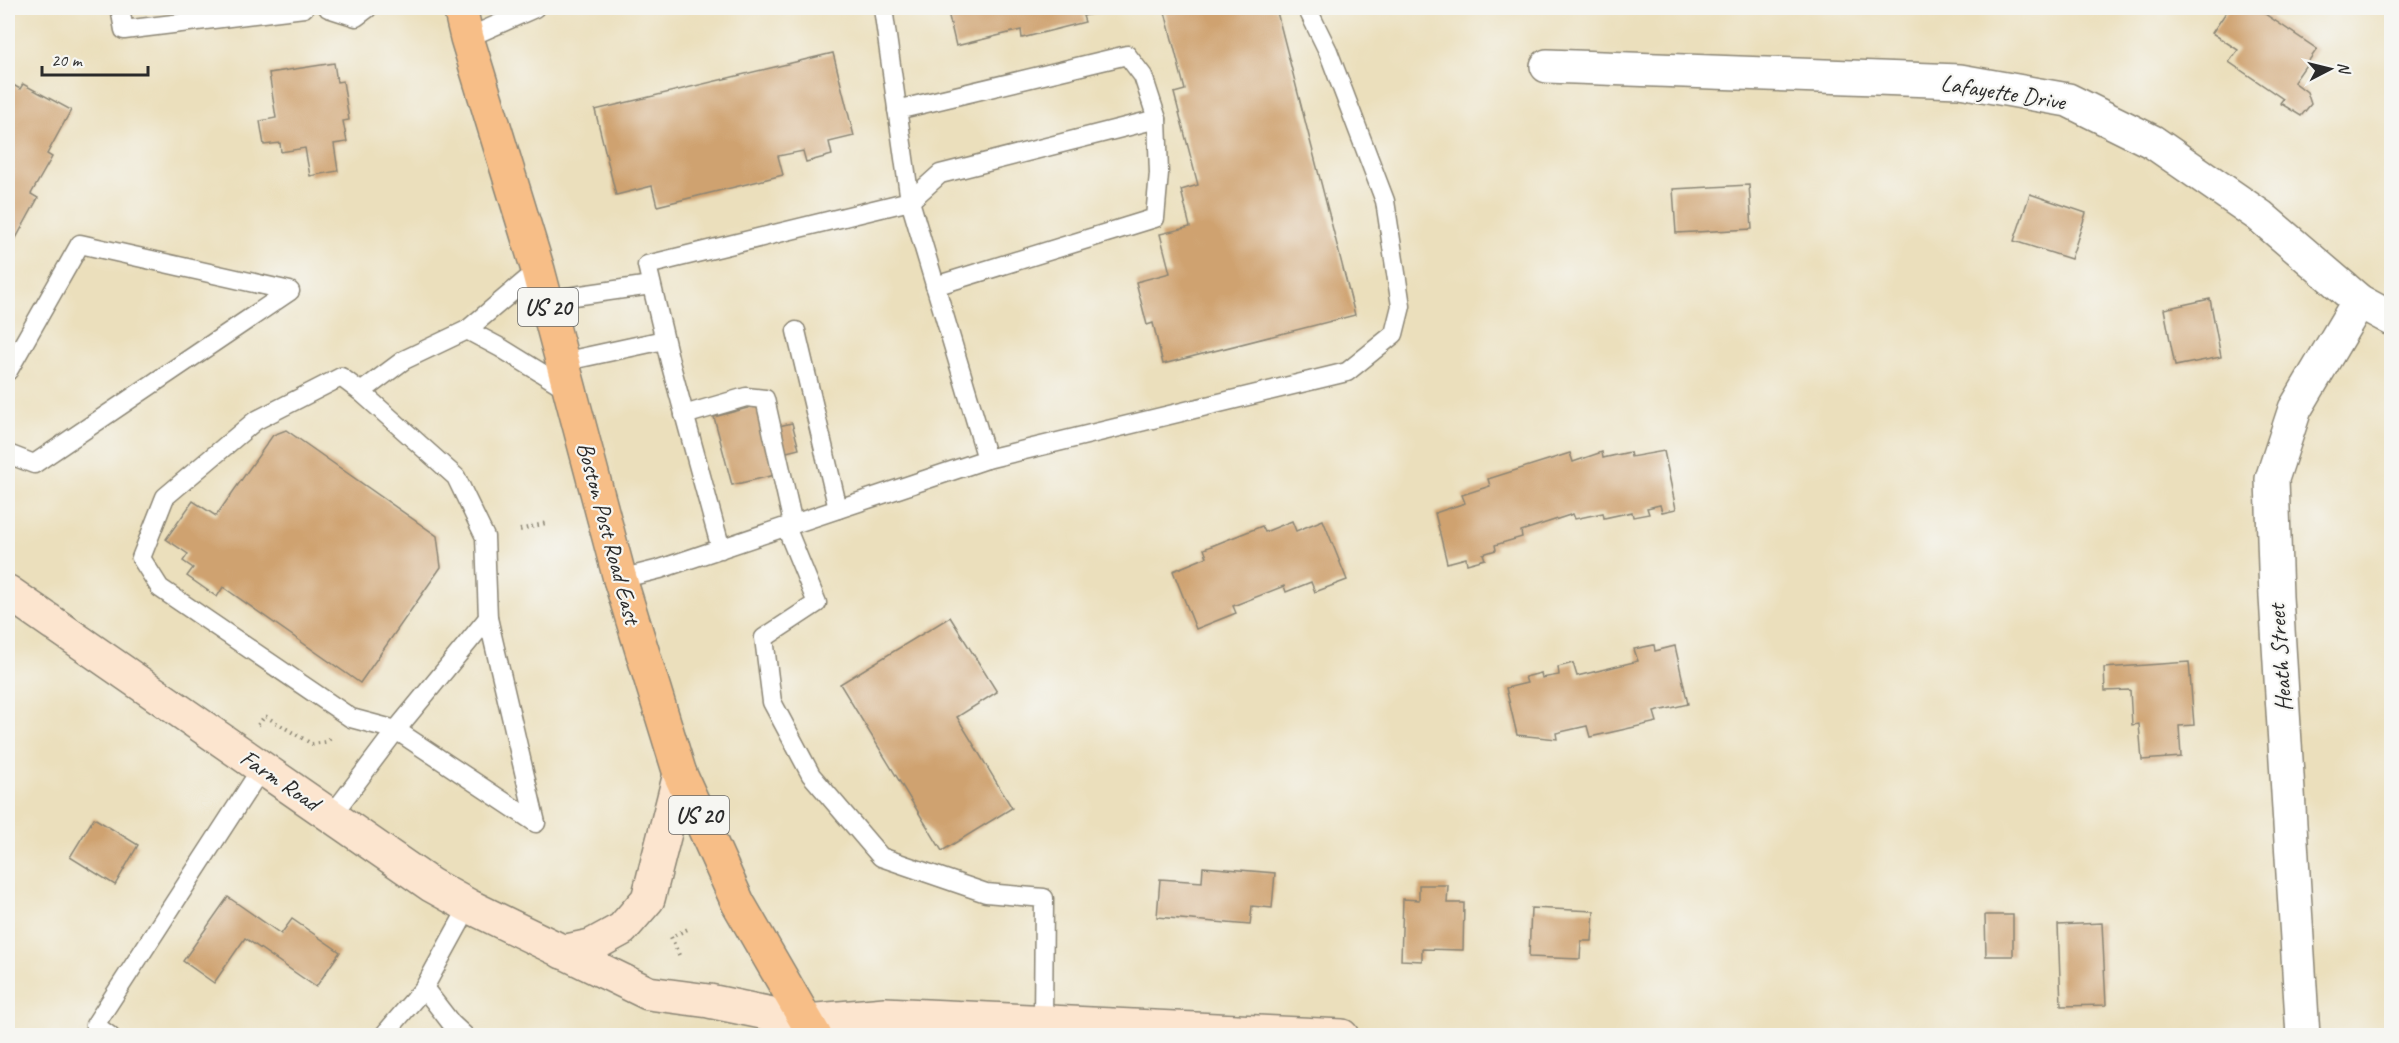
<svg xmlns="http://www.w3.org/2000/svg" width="2399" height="1043" font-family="Caveat,sans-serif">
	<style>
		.building { fill: #cfa26f }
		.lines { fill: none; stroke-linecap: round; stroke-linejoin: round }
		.lane-casing { stroke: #8b8574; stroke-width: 21 }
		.street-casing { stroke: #8b8574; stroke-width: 36 }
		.secondary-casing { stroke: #8b8574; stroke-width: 36 }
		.primary-casing { stroke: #8b8574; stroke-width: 36 }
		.highway-casing { stroke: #8b8574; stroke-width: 36 }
		.path { stroke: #8b8574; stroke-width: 4; stroke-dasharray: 1.5 4.5; stroke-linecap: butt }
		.lane { stroke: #fff; stroke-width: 18 }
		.street { stroke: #fff; stroke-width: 33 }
		.secondary { stroke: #fce5cf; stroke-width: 33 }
		.primary { stroke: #f7be87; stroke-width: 33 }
		.highway { stroke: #f7be87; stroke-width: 33 }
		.labels { text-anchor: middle; stroke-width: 4.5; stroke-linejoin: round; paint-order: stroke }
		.shield { fill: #f6f6f2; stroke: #686867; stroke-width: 1.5 }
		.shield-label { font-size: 22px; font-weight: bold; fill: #2b2b2b }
		.street-label { font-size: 24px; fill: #2b2b2b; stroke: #f6f6f2 }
	</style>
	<rect width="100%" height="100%" fill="#f6f6f2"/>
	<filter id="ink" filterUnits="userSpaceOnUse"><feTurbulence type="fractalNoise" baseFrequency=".0167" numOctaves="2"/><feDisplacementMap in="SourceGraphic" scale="12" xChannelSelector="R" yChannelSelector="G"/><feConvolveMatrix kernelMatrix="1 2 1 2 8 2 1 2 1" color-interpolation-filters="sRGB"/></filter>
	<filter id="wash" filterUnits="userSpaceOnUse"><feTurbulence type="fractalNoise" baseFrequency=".008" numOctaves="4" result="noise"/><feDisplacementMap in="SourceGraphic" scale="24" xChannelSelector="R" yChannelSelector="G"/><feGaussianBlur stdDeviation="1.35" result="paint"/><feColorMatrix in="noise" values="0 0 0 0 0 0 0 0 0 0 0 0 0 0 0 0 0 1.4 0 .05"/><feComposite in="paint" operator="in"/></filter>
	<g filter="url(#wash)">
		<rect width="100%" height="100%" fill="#ebdfbc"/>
		<g id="blocks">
			<g class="building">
				<path d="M947,8h169l-33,8 2,6 -63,16 -1,-8 -65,16z"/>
				<path d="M1164,8h112l79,307 -192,49 -10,-41 -6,2 -11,-43 34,-9 -10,-39 30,-7 -9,-37 17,-5 -24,-92 11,-3z"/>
				<path d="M2229,8h27l61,41 -23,33 13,10 4,12 -10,12 -21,-13 3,-4 -54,-37 9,-12 -26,-17z"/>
				<path d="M833,53l21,83 -25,6 3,13 -26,7 -3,-11 -25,5 5,19 -126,31 -5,-20 -36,9 -21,-85z"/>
				<path d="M334,63l3,19 6,-1 6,39 -6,1 4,21 -13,2 4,27 -28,5 -5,-28 -24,4 -1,-9 -16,2 -4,-24 16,-3 -7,-45z"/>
				<path d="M8,82l12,7 3,-5 48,26 -24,44 5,3 -21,37 7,4 -23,42 -7,-4z"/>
				<path d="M1749,185l3,44 -76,4 -3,-44z"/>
				<path d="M2030,194l56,19 -15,46 -57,-18z"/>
				<path d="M2210,299l11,58 -46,9 -11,-57z"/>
				<path d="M759,405l7,24 26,-6 7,26 -29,7 5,19 -43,10 -18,-68z"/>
				<path d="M286,430l151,106 4,31 -81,116 -137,-96 -6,10 -30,-21 6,-8 -10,-7 5,-7 -22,-15 27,-38 23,15 57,-81z"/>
				<path d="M1664,451l12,58 -14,3 -2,-7 -13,3 2,6 -16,3 -1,-5 -28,6 -1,-5 -28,6 -2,-5 -52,17 1,6 -27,8 1,5 -13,4 2,5 -18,5 -1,-6 -19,5 -12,-50 30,-10 -3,-8 28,-9 -2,-7 82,-26 3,9 29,-10 1,6 27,-6 1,5z"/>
				<path d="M1323,520l24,60 -32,12 -4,-10 -25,10 -2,-6 -51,20 3,7 -40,16 -23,-58 34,-14 -3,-8 58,-23 3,6 27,-11 4,10z"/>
				<path d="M950,617l47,75 -40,25 55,91 -70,43 -102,-167z"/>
				<path d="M1654,645l1,6 20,-5 13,58 -34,8 3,10 -67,15 -3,-11 -31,7 1,6 -40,-4 -11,-47 21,-5 -2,-6 16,-4 1,5 17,-3 -1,-8 15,-4 4,13 61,-15 -4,-12z"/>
				<path d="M2189,662l5,63 -15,1 2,31 -39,3 -3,-36 -7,1 -2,-35 -25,1 -1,-23z"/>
				<path d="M94,818l44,27 -23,40 -45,-28z"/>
				<path d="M1203,867l72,6 -3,35 -20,-2 -2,19 -93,-8 3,-38 42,3z"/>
				<path d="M1419,885h29l-1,18h17l-1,47 -41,-1v12l-21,-1 2,-61 16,1z"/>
				<path d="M228,897l53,37 11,-15 48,33 -24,35 -71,-49 -31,45 -31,-22z"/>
				<path d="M1531,908l63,3 -2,30h-11l-1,18 -51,-2z"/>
				<path d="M1985,915h28v41h-27z"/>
				<path d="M2102,923l4,82 -45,1 -3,-81z"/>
			</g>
		</g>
	</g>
	<g filter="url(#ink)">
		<use href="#blocks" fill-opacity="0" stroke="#8b8574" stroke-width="1.5"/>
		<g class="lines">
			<g class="lane-casing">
				<g id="lane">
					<path d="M120,8l4,22 180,-22"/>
					<path d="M328,8l28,9 12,-9"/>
					<path d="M883,8l27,193"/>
					<path d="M467,38l68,-30"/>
					<path d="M897,110l230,-55 16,21 14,43"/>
					<path d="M910,201l30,-27 217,-55 2,54 -4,45 -220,68"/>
					<path d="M538,270l-71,60 34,18 68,42"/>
					<path d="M546,300l105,-15"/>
					<path d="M796,331l42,178"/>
					<path d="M562,362l102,-22"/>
					<path d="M8,371l72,-127 210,47 -256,173 -26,-10"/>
					<path d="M361,392l95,85 29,60 3,81 48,205 -140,-93 -45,-12 -191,-130 -19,-30 24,-61 90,-76 86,-44 20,15 43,-32 63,-30"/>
					<path d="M684,415l62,-18 19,2 28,125"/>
					<path d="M987,459l360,-87 47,-38 7,-28 -16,-105 -57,-150 -21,-43"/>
					<path d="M786,527l31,76 -53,35 8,64 39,73 70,82 105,36 58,5 -1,123"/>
					<path d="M620,579l40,-10 327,-110 -77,-258 -263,64 23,97 51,187"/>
					<path d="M332,815l64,-85 92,-112"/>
					<path d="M424,988l27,35 14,13"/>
					<path d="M110,1036l-15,-11 166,-256"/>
					<path d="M383,1036l41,-48 45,-82"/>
				</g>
			</g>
			<g class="street-casing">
				<g id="street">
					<path d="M1547,66l413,15 108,19 85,42 107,74 99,85 33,18"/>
					<path d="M2303,1036l-27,-439 -4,-118 23,-70 64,-108"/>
				</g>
			</g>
			<g class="secondary-casing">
				<g id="secondary">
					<path d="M8,592l423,293 38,21 179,87 61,8 97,20 79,-7 457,22"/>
					<path d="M562,952l29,-6 31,-17 26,-30 32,-125"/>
				</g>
			</g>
			<g class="primary-casing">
				<path id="primary" d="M620,579l60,195 58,129 77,133"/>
			</g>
			<g class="highway-casing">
				<path id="highway" d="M460,8l7,30 71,232 82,309"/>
			</g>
			<g class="path">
				<path d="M520,530l26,-7"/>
				<path d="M258,725l7,-9 47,28 14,-2 5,-4"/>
				<path d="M679,955l-8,-18 19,-9"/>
			</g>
			<use href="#lane" class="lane"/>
			<use href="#street" class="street"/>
			<use href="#secondary" class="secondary"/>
			<use href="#primary" class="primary"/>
			<use href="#highway" class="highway"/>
		</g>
	</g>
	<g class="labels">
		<g class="shield">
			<rect x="518" y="288" width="60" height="38" rx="4.5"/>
			<rect x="669" y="796" width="60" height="38" rx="4.5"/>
		</g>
		<g class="shield-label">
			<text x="548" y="315">US 20</text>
			<text x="699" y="823">US 20</text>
		</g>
		<g class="street-label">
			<text transform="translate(2003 92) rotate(9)" y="8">Lafayette Drive</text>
			<text transform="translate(609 533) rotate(75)" y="8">Boston Post Road East</text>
			<text transform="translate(2280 658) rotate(-94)" y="8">Heath Street</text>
			<text transform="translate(280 780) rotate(34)" y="8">Farm Road</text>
		</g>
	</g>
	<rect width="2399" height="1043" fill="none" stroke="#f6f6f2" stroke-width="30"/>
	<g transform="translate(2330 69) rotate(83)" stroke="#f6f6f2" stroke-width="4.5" paint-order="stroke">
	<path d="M0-4.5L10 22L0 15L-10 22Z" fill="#2b2b2b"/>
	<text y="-9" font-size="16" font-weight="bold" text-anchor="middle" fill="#2b2b2b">N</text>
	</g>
	<path d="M42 66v9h106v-9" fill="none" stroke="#2b2b2b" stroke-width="3"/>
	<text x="51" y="66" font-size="18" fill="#2b2b2b" stroke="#f6f6f2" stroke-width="4.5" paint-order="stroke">20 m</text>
</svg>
